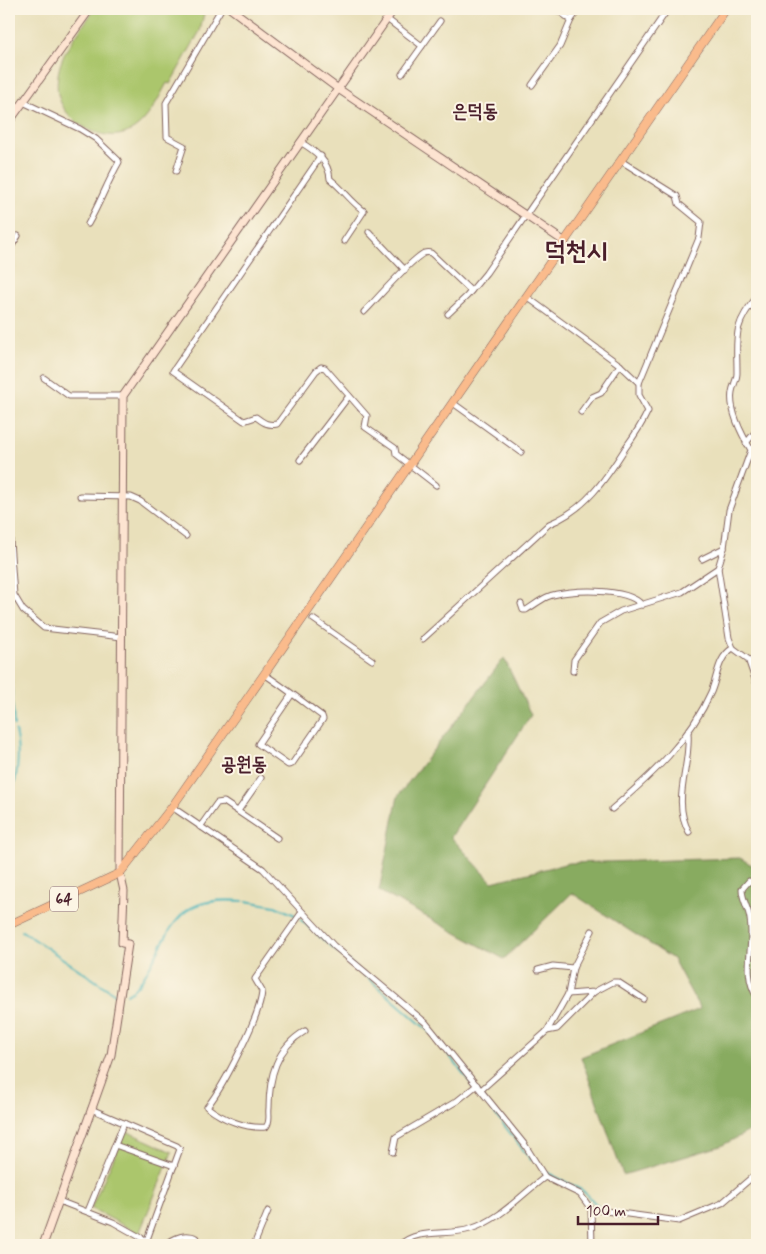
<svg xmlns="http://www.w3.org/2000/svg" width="766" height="1254" font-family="Mynerve,'Poor Story',sans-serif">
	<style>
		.green { fill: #abc66c; stroke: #7a724c }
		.forest { fill: #88ab60; stroke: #696546 }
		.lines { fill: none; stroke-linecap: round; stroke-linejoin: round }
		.stream { stroke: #41b2b8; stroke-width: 2 }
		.street-casing { stroke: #82635d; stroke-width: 7 }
		.secondary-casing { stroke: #82635d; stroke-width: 9 }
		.primary-casing { stroke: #82635d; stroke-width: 9 }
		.street { stroke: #fff; stroke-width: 5 }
		.secondary { stroke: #fde4d1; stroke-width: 7 }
		.primary { stroke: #fabb8c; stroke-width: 8 }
		.labels { text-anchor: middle; stroke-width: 4; stroke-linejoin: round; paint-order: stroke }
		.shield { fill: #fcf5e5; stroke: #7f5f63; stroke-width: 1 }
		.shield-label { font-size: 15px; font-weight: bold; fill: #4a1f2b }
		.quarter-label { font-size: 19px; font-weight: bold; fill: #4a1f2b; stroke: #fcf5e5 }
		.town-label { font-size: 26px; font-weight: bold; fill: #4a1f2b; stroke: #fcf5e5 }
	</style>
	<rect width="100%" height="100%" fill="#fcf5e5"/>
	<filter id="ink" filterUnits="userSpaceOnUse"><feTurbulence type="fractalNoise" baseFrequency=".02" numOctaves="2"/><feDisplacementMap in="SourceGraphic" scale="10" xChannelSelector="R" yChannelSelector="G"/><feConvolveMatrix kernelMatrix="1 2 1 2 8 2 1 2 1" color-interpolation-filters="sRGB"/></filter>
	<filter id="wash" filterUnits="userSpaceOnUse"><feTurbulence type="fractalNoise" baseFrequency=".0096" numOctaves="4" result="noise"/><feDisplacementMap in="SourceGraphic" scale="20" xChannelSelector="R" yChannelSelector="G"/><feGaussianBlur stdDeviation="1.12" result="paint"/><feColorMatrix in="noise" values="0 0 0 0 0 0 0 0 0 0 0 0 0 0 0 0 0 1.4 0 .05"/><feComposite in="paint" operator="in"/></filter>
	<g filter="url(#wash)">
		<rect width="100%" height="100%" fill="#e9e0bb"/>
		<g class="green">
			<path d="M95,9h110l-5,22 -30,53 -3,-1c-9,16 -18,36 -33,46 -26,18 -70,-5 -76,-35 -2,-10 0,-25 4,-34 4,-13 24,-38 33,-51z"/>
			<path d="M126,1131l46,21 -33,82 -48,-26z"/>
		</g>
		<path class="forest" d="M504,658l27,57 -80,122 41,45 77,-19 171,-5 17,10v259l-36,19 -98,29 -42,-118 119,-48 -27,-50 -101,-66 -68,66 -125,-68 19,-95z"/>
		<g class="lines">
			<g class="stream">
				<path d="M9,647l5,79"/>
				<path d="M9,810c6,-27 13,-52 6,-79"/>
				<path d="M246,901l29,5 20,9"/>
				<path d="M301,920l130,113"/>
				<path d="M22,931l93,63"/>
				<path d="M127,994c11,-6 15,-15 22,-26 27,-49 31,-72 94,-67"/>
				<path d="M448,1054l25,32"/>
				<path d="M476,1089l55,71"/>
				<path d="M546,1172l37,19 18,18"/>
			</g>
		</g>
	</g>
	<g filter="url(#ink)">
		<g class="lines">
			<g class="street-casing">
				<g id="street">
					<path d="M556,9l15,11"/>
					<path d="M387,19l35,27"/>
					<path d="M402,74l38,-53"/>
					<path d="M532,85l28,-39 11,-26 8,-11"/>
					<path d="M23,102l57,27 16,10 22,21 1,2c-12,21 -19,41 -31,62"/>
					<path d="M300,142c14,8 29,19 30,37 13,10 21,23 34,32l-20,30"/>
					<path d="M321,156l-148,215 71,50 12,-4c7,5 11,9 21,7l39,-53 5,-4 4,1 42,48 -2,11 30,21 1,6 40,31"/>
					<path d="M176,171l8,-25 -17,-9 -1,-34 55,-94"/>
					<path d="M369,232l36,38"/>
					<path d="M9,250l9,-14"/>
					<path d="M527,297l93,68 19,18"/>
					<path d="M364,312c14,-14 45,-51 60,-59 3,-1 4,-1 7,0l40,38"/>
					<path d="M448,314l19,-18 19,-23 182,-264"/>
					<path d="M44,378l25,18h54"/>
					<path d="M453,403l68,49"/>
					<path d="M581,412l11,-15 9,-4 19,-28"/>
					<path d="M746,443l11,-13"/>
					<path d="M300,460l49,-64"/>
					<path d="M80,496l51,1 9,4 46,35"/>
					<path d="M9,502l2,8 -1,31 4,54 9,15 21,18 78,9"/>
					<path d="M702,559l22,-11"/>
					<path d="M521,604l2,6h3c7,-4 14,-10 21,-13 20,-8 80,-10 95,8"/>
					<path d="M313,619l59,41"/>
					<path d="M423,639l126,-115c36,-14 57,-45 77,-77 8,-11 16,-23 22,-36l-9,-16v-12l60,-145 2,-16 -22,-18 -2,-8 -56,-35"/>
					<path d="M733,648l15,11 9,26"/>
					<path d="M573,671l1,-11 26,-37 21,-12 61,-19 36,-24"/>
					<path d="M264,674c20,13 39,28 58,42l1,3 -31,45 -4,1 -30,-21 34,-50"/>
					<path d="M688,733c3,34 -17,67 1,99"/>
					<path d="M172,807l91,62 71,77 92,77 99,122 20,32 35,17 11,15 88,12 43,-18 35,-30"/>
					<path d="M612,809c40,-34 78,-69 99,-117 7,-16 6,-34 22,-44l-4,-10 -11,-70 6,-20 5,-38 22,-60c-9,-15 -22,-40 -19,-58 1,-7 5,-12 5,-19 0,-35 -5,-47 20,-76"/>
					<path d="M238,811l23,-33"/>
					<path d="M200,827l17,-24 7,-1 53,36"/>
					<path d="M757,884l-8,-3 -7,8c0,11 7,20 8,30 5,28 -9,53 7,78"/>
					<path d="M302,912l-47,67 7,12c-1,24 -39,96 -55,116 15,12 39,22 59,20 5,-6 2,-12 3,-19 0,-31 7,-60 36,-77"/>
					<path d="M538,970l15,-4 20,2"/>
					<path d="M568,994l26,-2 19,-10h5l26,17"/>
					<path d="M547,1031l10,-2 36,-36"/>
					<path d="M481,1090l66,-59 21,-37 5,-26 19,-37"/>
					<path d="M91,1109l86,37 3,3 -35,96"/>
					<path d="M115,1145l59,21"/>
					<path d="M393,1152l3,-15 61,-36 20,-16"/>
					<path d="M59,1201l54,21 34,19"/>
					<path d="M591,1209l1,36"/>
					<path d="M88,1211l36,-88"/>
					<path d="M166,1245c8,-8 20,-12 31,-7v5"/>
					<path d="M254,1245l14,-34"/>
					<path d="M400,1245c17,-17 48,-9 70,-16 30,-9 51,-34 75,-52"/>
				</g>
			</g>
			<g class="secondary-casing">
				<g id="secondary">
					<path d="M231,9l106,79 228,154"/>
					<path d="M9,122l81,-113"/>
					<path d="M43,1245l68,-190 17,-111 -6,-1 2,-52 -4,-18 3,-477 271,-387"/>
				</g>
			</g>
			<g class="primary-casing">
				<path id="primary" d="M9,925l111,-52 52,-66 554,-798"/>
			</g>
			<use href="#street" class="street"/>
			<use href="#secondary" class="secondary"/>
			<use href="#primary" class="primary"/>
		</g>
	</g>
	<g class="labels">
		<rect class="shield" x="50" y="886.5" width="28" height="25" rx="4"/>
		<g class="shield-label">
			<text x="64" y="904">64</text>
		</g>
		<g class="quarter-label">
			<text x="475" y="117">은덕동</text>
			<text x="244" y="770">공원동</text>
		</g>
		<g class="town-label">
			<text x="576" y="259">덕천시</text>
		</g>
	</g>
	<rect width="766" height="1254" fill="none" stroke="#fcf5e5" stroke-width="30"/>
	<path d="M578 1216v8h80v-8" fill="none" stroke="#4a1f2b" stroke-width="2.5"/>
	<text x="586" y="1216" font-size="15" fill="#4a1f2b" stroke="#fcf5e5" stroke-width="4" paint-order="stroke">100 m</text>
</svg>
